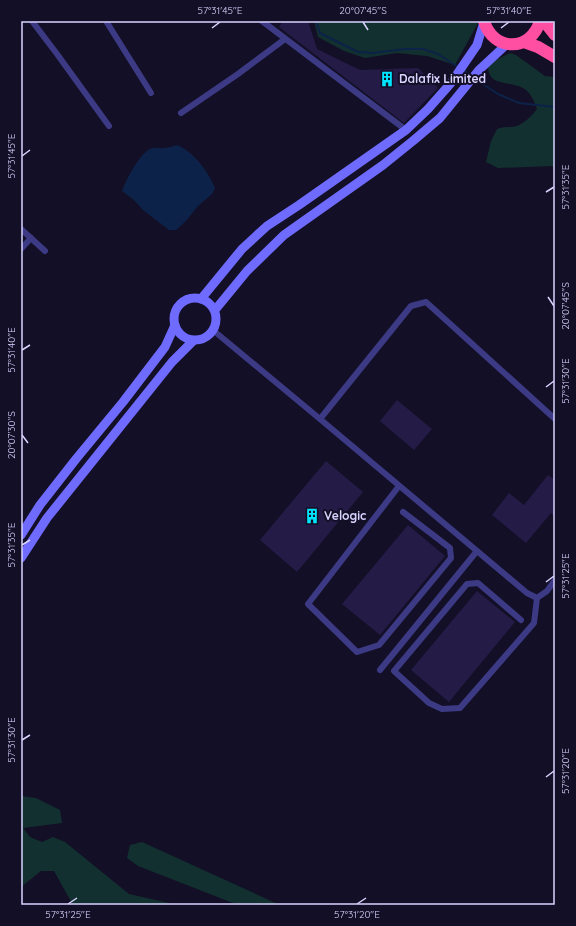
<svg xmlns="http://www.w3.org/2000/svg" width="576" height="926" font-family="Quicksand,sans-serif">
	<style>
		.green { fill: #12302f }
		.water { fill: #0c2248 }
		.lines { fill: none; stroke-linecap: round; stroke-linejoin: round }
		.stream { stroke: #0c2248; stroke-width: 2 }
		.building { fill: #241b47 }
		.street { stroke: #3d3a85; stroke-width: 6 }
		.secondary { stroke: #6f6bff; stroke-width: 9 }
		.highway { stroke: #ff4fa3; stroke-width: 12 }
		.ticks { fill: none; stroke: #d9d4ff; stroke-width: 1.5 }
		.labels { text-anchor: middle; stroke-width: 4; stroke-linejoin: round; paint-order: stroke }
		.poi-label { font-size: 12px; font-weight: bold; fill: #d9d4ff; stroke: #130f26; text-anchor: start }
		.neatline { fill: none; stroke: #d9d4ff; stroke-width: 1.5 }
		.ticks-label { font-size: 10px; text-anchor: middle; fill: #d9d4ff }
	</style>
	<rect width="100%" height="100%" fill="#130f26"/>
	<g class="green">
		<path d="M314,21h162l2,2 -23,42 -28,-9 -30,-3 -32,5 -21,-7 -26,-14z"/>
		<path d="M510,53l6,2 29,21 10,1v92l-3,-3 -54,2 -12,-6 5,-21 6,-12c7,-3 14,-1 20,-3 7,-3 16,-11 20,-17 -3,-9 -7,-18 -16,-22 -14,-6 -31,-1 -33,-19l4,-6z"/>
		<path d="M21,796l15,2 24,12 2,13 -39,5 7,9 12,5 11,-5 12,5 64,52 40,9v2h-96l-19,-34h-13l-20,16z"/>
		<path d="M142,842l138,63h-42l-100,-39 -11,-8 3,-13z"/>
	</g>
	<path class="water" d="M177,145c17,7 31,26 38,43l-3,6 -14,12 -12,15 -10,9h-7l-26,-20 -9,-10 -12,-9c4,-11 18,-39 30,-43 5,-1 8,1 12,0 4,0 9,-2 13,-3z"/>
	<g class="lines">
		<g class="stream">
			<path d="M316,21l4,12 38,19 14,1 33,-4h18l15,5 20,13"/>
			<path d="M464,70l7,6"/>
			<path d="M475,79l23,15 21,9 36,4"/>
		</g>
	</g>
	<g class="building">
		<path d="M283,21h25l9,28 43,21 58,-2 20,20 -34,35 -125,-96z"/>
		<path d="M397,400l35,29 -18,21 -34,-29z"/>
		<path d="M326,461l37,31 -66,80 -37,-32z"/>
		<path d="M548,475l7,5v37l-4,-4 -25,30 -34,-28 17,-22 15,12z"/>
		<path d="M408,525l37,31 -65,79 -38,-31z"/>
		<path d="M477,591l38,31 -66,80 -38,-32z"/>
	</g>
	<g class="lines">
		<g class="street">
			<path d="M32,21l25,33 52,72"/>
			<path d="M106,21l45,72"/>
			<path d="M262,21l144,109"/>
			<path d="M181,113l57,-39 47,-35"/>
			<path d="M21,229l24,22"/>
			<path d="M21,249l10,-11"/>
			<path d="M214,331l106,88 207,174 10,5"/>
			<path d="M320,419l91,-113 15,-4 129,117"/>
			<path d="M399,486l-91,118 49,48 22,-7 72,-87 -1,-10 -47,-36"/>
			<path d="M521,620l-43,-37 -11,1 -73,87 35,32 13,6 18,-1 74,-85 3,-25 10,-7 8,-11"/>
			<path d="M380,670l97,-119"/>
		</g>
		<g class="secondary">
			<circle cx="195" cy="319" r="21"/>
			<path d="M201,299l41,-50 25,-23 32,-21 107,-75 22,-21 23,-26 26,-38 7,-23"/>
			<path d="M215,310l32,-39 37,-36 99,-70 31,-25 26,-22 39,-48 28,-26"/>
			<path d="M21,535l19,-30 36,-46 47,-57 42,-55 10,-22"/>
			<path d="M21,558l26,-40 109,-136 16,-20 21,-21"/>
		</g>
		<g class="highway">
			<path d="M484,21c9,31 47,31 56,0"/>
			<path d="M544,21l11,14"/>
			<path d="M524,42l14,5 17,10"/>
		</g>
	</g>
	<path class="ticks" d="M363,22l5,8M212,28l8,-6M501,28l8,-6M22,156l8,-6M546,192l8,-5M548,297l6,9M22,350l8,-5M546,387l8,-6M22,435l6,8M22,545l8,-5M546,582l8,-6M22,740l8,-5M546,777l8,-6M68,904l9,-6M357,904l9,-6"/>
	<defs>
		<g id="building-bare" transform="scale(1.2)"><path d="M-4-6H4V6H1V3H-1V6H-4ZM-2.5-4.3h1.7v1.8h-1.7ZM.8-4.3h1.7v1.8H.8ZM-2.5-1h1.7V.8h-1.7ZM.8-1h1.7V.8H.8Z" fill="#00e5ff" stroke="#130f26" stroke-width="2.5" paint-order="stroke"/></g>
	</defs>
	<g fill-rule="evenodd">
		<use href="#building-bare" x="387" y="79"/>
		<use href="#building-bare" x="312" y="516"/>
	</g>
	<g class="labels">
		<g class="poi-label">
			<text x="399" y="83">Dalafix Limited</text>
			<text x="324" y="520">Velogic</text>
		</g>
	</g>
	<rect width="576" height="926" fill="none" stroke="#130f26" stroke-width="44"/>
	<rect x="22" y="22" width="532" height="882" class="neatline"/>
	<g class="ticks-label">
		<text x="220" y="14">57°31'45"E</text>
		<text x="363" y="14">20°07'45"S</text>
		<text x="509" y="14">57°31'40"E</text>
		<text transform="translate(11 156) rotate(-90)" y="4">57°31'45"E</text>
		<text transform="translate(565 187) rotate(-90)" y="4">57°31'35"E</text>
		<text transform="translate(565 306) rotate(-90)" y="4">20°07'45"S</text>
		<text transform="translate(11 350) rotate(-90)" y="4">57°31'40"E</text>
		<text transform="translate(565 381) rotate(-90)" y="4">57°31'30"E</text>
		<text transform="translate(11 435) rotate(-90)" y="4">20°07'30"S</text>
		<text transform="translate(11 545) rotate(-90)" y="4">57°31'35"E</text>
		<text transform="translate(565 576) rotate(-90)" y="4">57°31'25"E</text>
		<text transform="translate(11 740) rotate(-90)" y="4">57°31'30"E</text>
		<text transform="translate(565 771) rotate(-90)" y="4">57°31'20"E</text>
		<text x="68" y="918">57°31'25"E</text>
		<text x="357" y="918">57°31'20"E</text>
	</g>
</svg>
